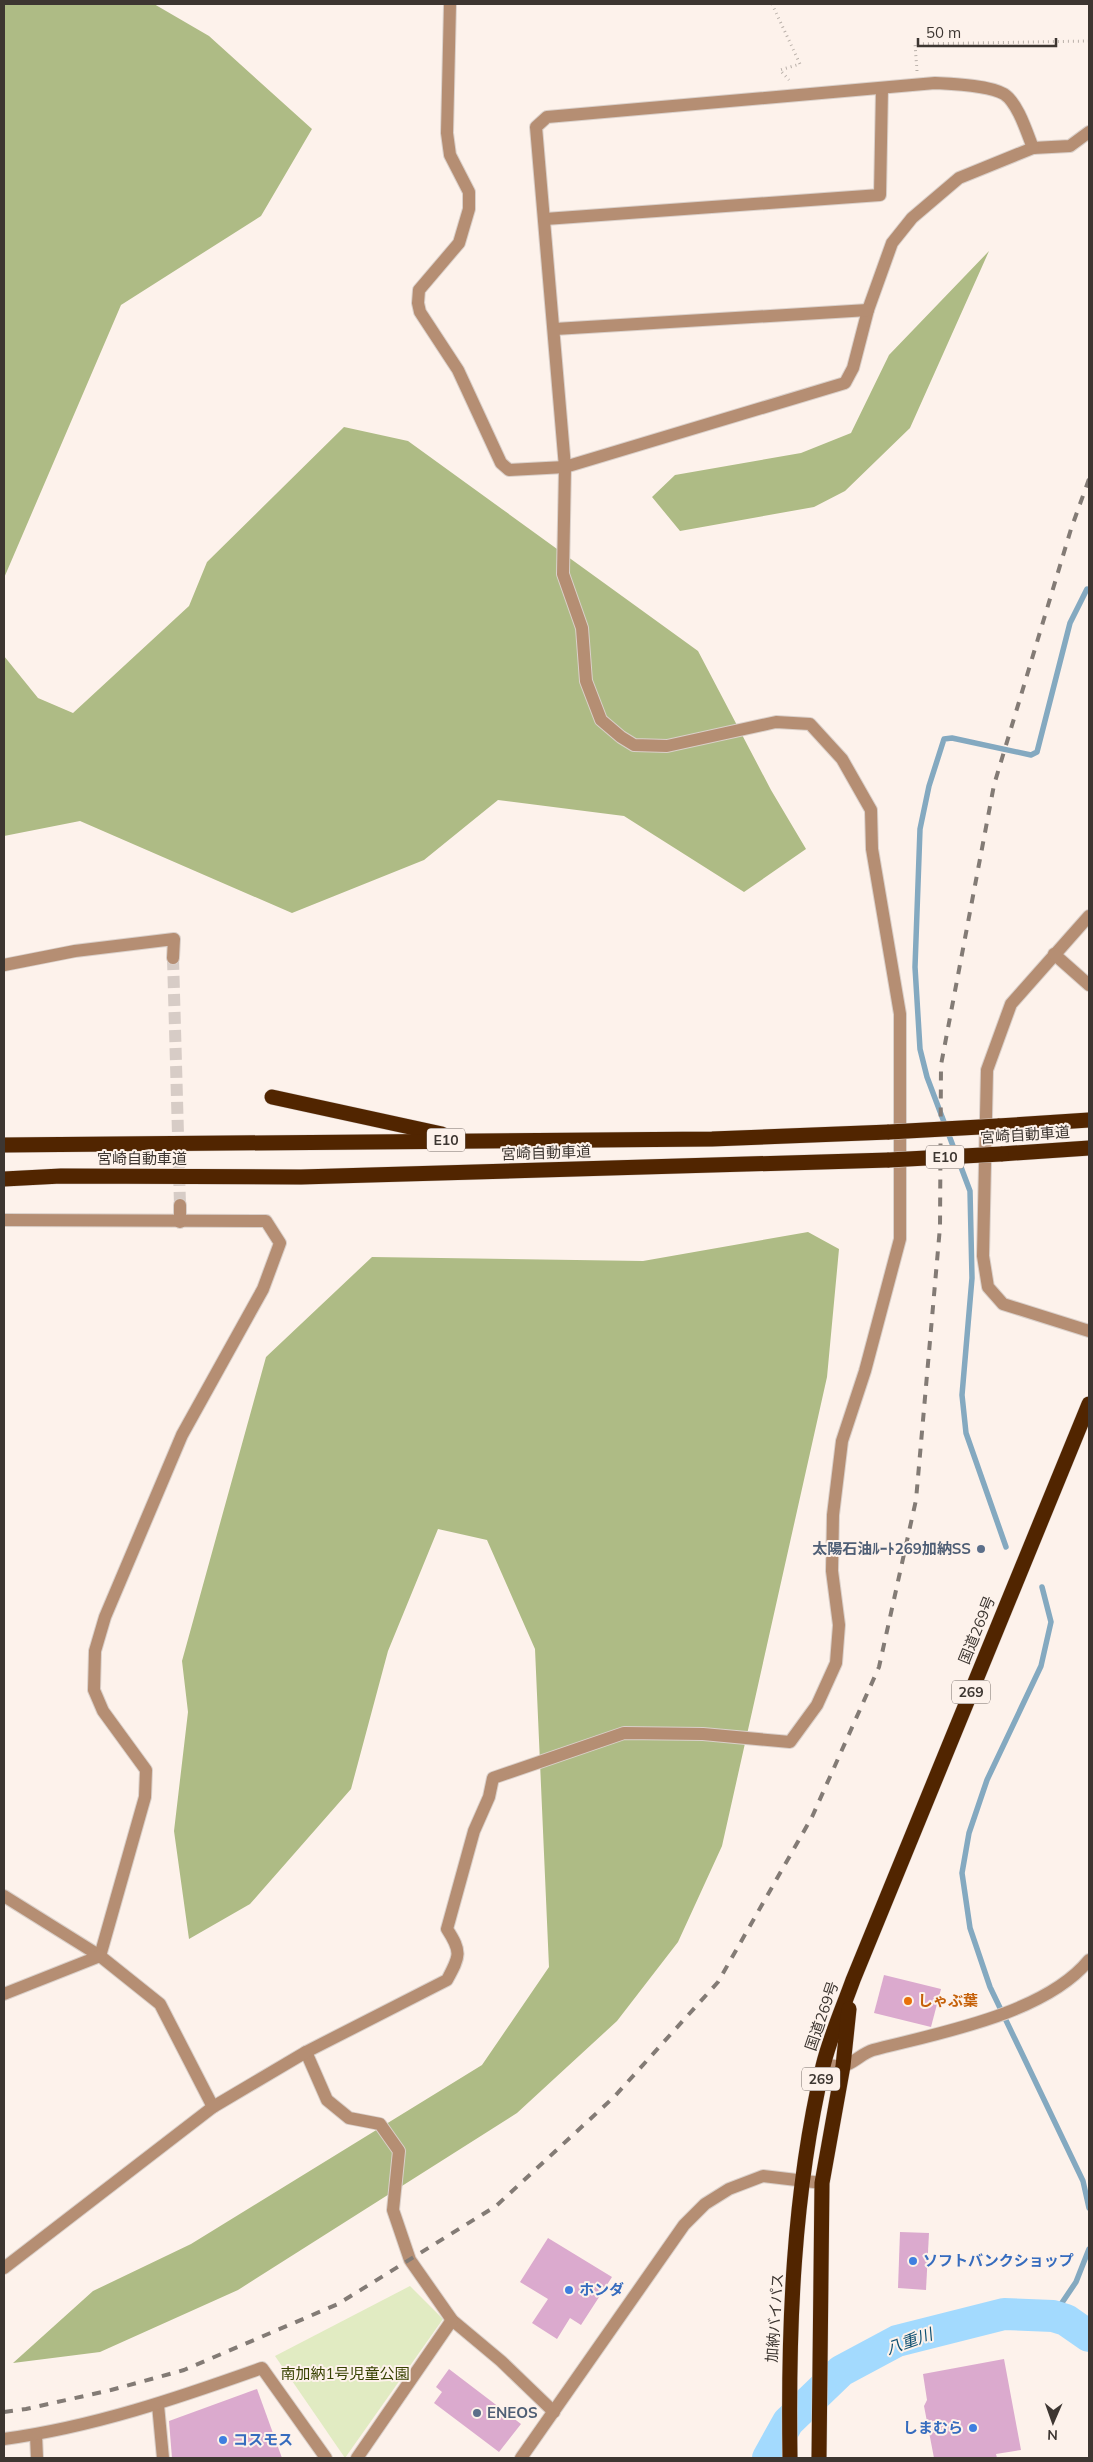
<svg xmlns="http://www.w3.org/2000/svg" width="1093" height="2462" font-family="Mulish,'Noto Sans JP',sans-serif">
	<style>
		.green { fill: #e1ebc2 }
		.forest { fill: #aebb85 }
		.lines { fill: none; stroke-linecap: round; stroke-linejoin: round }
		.stream { stroke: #84a9c0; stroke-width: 5.5 }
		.river { stroke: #a3dafe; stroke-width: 32 }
		.building { fill: #dbaace }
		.minor-tunnel { stroke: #d7ccc6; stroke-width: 12; stroke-dasharray: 12 6; stroke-linecap: butt }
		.minor-casing { stroke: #dad0ca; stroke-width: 14 }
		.highway-casing { stroke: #dad0ca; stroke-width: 16 }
		.path { stroke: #bab1aa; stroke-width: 3; stroke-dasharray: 1 4; stroke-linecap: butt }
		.minor { stroke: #b58e73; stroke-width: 12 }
		.highway { stroke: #512500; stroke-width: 15 }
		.rail { stroke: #837b75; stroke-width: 4; stroke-dasharray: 9 9; stroke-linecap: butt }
		.highway-bridge-casing { stroke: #dad0ca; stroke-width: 16; stroke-linecap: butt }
		.highway-bridge { stroke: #512500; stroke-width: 15 }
		.service-dot { fill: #5c6f8a; stroke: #fdf2eb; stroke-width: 2 }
		.food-dot { fill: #e8710a; stroke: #fdf2eb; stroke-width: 2 }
		.shop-dot { fill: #3f7fe0; stroke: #fdf2eb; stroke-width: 2 }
		.labels { text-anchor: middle; stroke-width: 4; stroke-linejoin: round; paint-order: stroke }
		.shield { fill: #fdf2eb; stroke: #776e69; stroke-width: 1 }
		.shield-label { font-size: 14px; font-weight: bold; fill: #3d3631 }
		.street-label { font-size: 15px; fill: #3d3631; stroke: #fdf2eb }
		.service-label { font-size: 15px; font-weight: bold; fill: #4e5e75; stroke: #fdf2eb; text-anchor: end }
		.food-label { font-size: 15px; font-weight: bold; fill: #c56008; stroke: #fdf2eb; text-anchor: start }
		.shop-label { font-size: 15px; font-weight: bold; fill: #366cbe; stroke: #fdf2eb; text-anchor: start }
		.park-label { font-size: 15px; fill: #374100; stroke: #fdf2eb }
		.water-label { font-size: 16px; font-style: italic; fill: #0f5173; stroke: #fdf2eb }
	</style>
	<rect width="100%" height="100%" fill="#fdf2eb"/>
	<path class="green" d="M410,2286l33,33 -98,139 -70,-102z"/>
	<g class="forest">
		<path d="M4,4h150l55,32 103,93 -51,87 -140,89 -117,273z"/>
		<path d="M989,251l-79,177 -65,63 -31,16 -134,24 -28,-34 23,-22 126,-22 50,-20 38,-78z"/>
		<path d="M344,427l64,14 290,210 73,139 35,59 -62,43 -120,-76 -126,-16 -74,60 -132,53 -212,-92 -76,15v-180l34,42 35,15 116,-107 18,-44z"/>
		<path d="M808,1232l31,17 -12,128 -105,469 -44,96 -61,79 -100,92 -279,177 -138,62 -87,11 80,-72 98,-47 291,-179 67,-98 -14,-318 -48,-109 -49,-11 -50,122 -37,138 -101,115 -61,35 -15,-108 14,-119 -6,-51 84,-304 106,-100 271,4z"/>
	</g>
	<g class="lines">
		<g class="stream">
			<path d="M1006,1547l-40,-114 -4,-38 10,-117 -2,-87 -43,-114 -7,-28 -5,-82 5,-138 9,-43 15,-47 8,-1 79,17 6,-3 33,-129 17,-34"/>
			<path d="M1042,1587l9,35 -10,44 -54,114 -18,53 -7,40 8,55 20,59 93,194 6,27"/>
			<path d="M1053,2316l23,-34 13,-33"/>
		</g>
		<path class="river" d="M768,2458l20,-36 53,-51 56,-30 107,-27 49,2 13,4 23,16"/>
	</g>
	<g class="building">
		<path d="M884,1975l57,14 -10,38 -57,-14z"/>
		<path d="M900,2232l29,1 -3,57 -28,-2z"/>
		<path d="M548,2238l64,39 -31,48 -11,-7 -13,21 -25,-16 16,-24 -28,-17z"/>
		<path d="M1004,2359l17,91 -25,4 1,4h-63l-10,-52 3,-6 -4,-26z"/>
		<path d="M449,2369l72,55 -22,28 -65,-49 8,-11 -6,-5z"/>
		<path d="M257,2389l25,69h-110l-3,-37z"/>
	</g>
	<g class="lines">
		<path class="minor-tunnel" d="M173,958l7,247"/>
		<g class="minor-casing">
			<g id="minor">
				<path d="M450,4l-3,129 3,22 19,37v17l-10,34 -40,47 -1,13 2,9 38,58 43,93 8,7 56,-3 280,-84 8,-15 15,-58 24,-67 20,-25 47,-40 74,-30 37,-2 19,-14"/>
				<path d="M545,219l335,-24 2,-107"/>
				<path d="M555,329l313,-19"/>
				<path d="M1089,916l-78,88 -24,66 -4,186 5,31 15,17 86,27"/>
				<path d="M1054,954l35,31"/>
				<path d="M4,965l71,-14 99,-12 -1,19"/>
				<path d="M4,1220l262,1 14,22 -17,46 -81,146 -77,182 -10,34 -1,39 9,21 43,59 -1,27 -45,159"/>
				<path d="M180,1222v-17"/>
				<path d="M4,1896l96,60 60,48 53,103"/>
				<path d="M4,1994l96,-38"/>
				<path d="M306,2052l21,48 22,18 31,6 19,27 -6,59 17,50 42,60 49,41 53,51"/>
				<path d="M824,2065c5,0 13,2 19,1 10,-2 19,-13 30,-16 66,-17 172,-36 216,-90"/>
				<path d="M4,2268l209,-161 93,-55 141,-72c13,-24 15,-28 0,-51l27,-98 15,-34 4,-19 131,-45 79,1 87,8 27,-37 19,-42 3,-38 -7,-54 1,-56 9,-74 23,-70 35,-132v-225l-28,-165 -1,-39 -29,-51 -32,-35 -34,-2 -109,24 -33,-1 -13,-8 -20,-17 -15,-39 -4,-53 -19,-54 2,-107 -29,-340 11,-10 388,-34c18,1 53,2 69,11 14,9 23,39 29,54"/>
				<path d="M158,2405l5,53"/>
				<path d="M36,2435l1,23"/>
				<path d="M4,2439c89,-12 174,-41 258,-71l64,90"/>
				<path d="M357,2458l95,-138"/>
				<path d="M521,2458l163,-233 21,-21 24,-15 34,-13 59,7"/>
			</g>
		</g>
		<g class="highway-casing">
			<g id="highway">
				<path d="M272,1097l170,37"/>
				<path d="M998,1126l91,-6"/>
				<path d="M4,1145l708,-6 177,-7"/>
				<path d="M1001,1154l88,-6"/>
				<path d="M4,1179l57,-3 240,1 588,-17"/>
				<path d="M790,2458c-2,-131 3,-264 33,-392 7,-29 20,-58 30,-86l236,-576"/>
				<path d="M819,2458l3,-275 21,-117 6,-57"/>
			</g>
		</g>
		<g class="path">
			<path d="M772,4l28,60 -20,6 9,10"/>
			<path d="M917,71l-2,-27 174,-3"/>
		</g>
		<use href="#minor" class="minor"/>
		<use href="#highway" class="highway"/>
		<path class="rail" d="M4,2412l22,-3 85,-19 73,-20 154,-66 158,-98 118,-109 104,-115 94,-165 67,-150 37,-167 24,-273 1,-162 53,-280 77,-256 18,-50"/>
		<g class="highway-bridge-casing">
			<g id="highway-bridge">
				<path d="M889,1132l109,-6"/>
				<path d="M889,1160l112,-6"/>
			</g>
		</g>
		<use href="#highway-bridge" class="highway-bridge"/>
	</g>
	<g class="service-dot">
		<circle cx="981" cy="1549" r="5"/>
		<circle cx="477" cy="2413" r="5"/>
	</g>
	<circle class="food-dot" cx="908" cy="2001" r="5"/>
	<g class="shop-dot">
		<circle cx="913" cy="2261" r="5"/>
		<circle cx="569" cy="2290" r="5"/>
		<circle cx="973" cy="2428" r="5"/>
		<circle cx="223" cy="2440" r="5"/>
	</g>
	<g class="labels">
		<g class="shield">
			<rect x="427" y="1128.5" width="38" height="23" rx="4"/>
			<rect x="926" y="1145.5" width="38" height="23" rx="4"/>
			<rect x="952" y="1680.5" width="38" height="23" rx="4"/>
			<rect x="802" y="2067.5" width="38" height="23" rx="4"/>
		</g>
		<g class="shield-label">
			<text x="446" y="1145">E10</text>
			<text x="945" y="1162">E10</text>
			<text x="971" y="1697">269</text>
			<text x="821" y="2084">269</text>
		</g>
		<g class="street-label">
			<text transform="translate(1025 1135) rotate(-4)" y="5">宮崎自動車道</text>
			<text transform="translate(546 1153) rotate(-2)" y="5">宮崎自動車道</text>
			<text x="142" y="1164">宮崎自動車道</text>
			<text transform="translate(977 1630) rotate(-68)" y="5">国道269号</text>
			<text transform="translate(822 2016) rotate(-71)" y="5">国道269号</text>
			<text transform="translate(775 2318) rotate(-86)" y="5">加納バイパス</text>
		</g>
		<g class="service-label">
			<text x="971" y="1554">太陽石油ﾙｰﾄ269加納SS</text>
			<text x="487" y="2418" text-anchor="start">ENEOS</text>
		</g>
		<g class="food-label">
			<text x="918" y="2006">しゃぶ葉</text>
		</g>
		<g class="shop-label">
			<text x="923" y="2266">ソフトバンクショップ</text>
			<text x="579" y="2295">ホンダ</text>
			<text x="963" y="2433" text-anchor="end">しまむら</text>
			<text x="233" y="2445">コスモス</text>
		</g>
		<g class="park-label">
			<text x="345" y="2379">南加納1号児童公園</text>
		</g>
		<g class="water-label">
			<text transform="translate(909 2341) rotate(-19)" y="6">八重川</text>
		</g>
	</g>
	<rect width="1093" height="2462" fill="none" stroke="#3d3631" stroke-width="10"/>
	<g transform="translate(1053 2422) rotate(182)" stroke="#fdf2eb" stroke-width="4" paint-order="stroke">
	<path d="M0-4L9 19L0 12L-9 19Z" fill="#3d3631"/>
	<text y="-8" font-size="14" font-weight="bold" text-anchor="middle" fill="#3d3631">N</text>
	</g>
	<path d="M918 38v8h138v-8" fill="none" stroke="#3d3631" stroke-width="2.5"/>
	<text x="926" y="38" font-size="15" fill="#3d3631" stroke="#fdf2eb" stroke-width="4" paint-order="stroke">50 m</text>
</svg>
